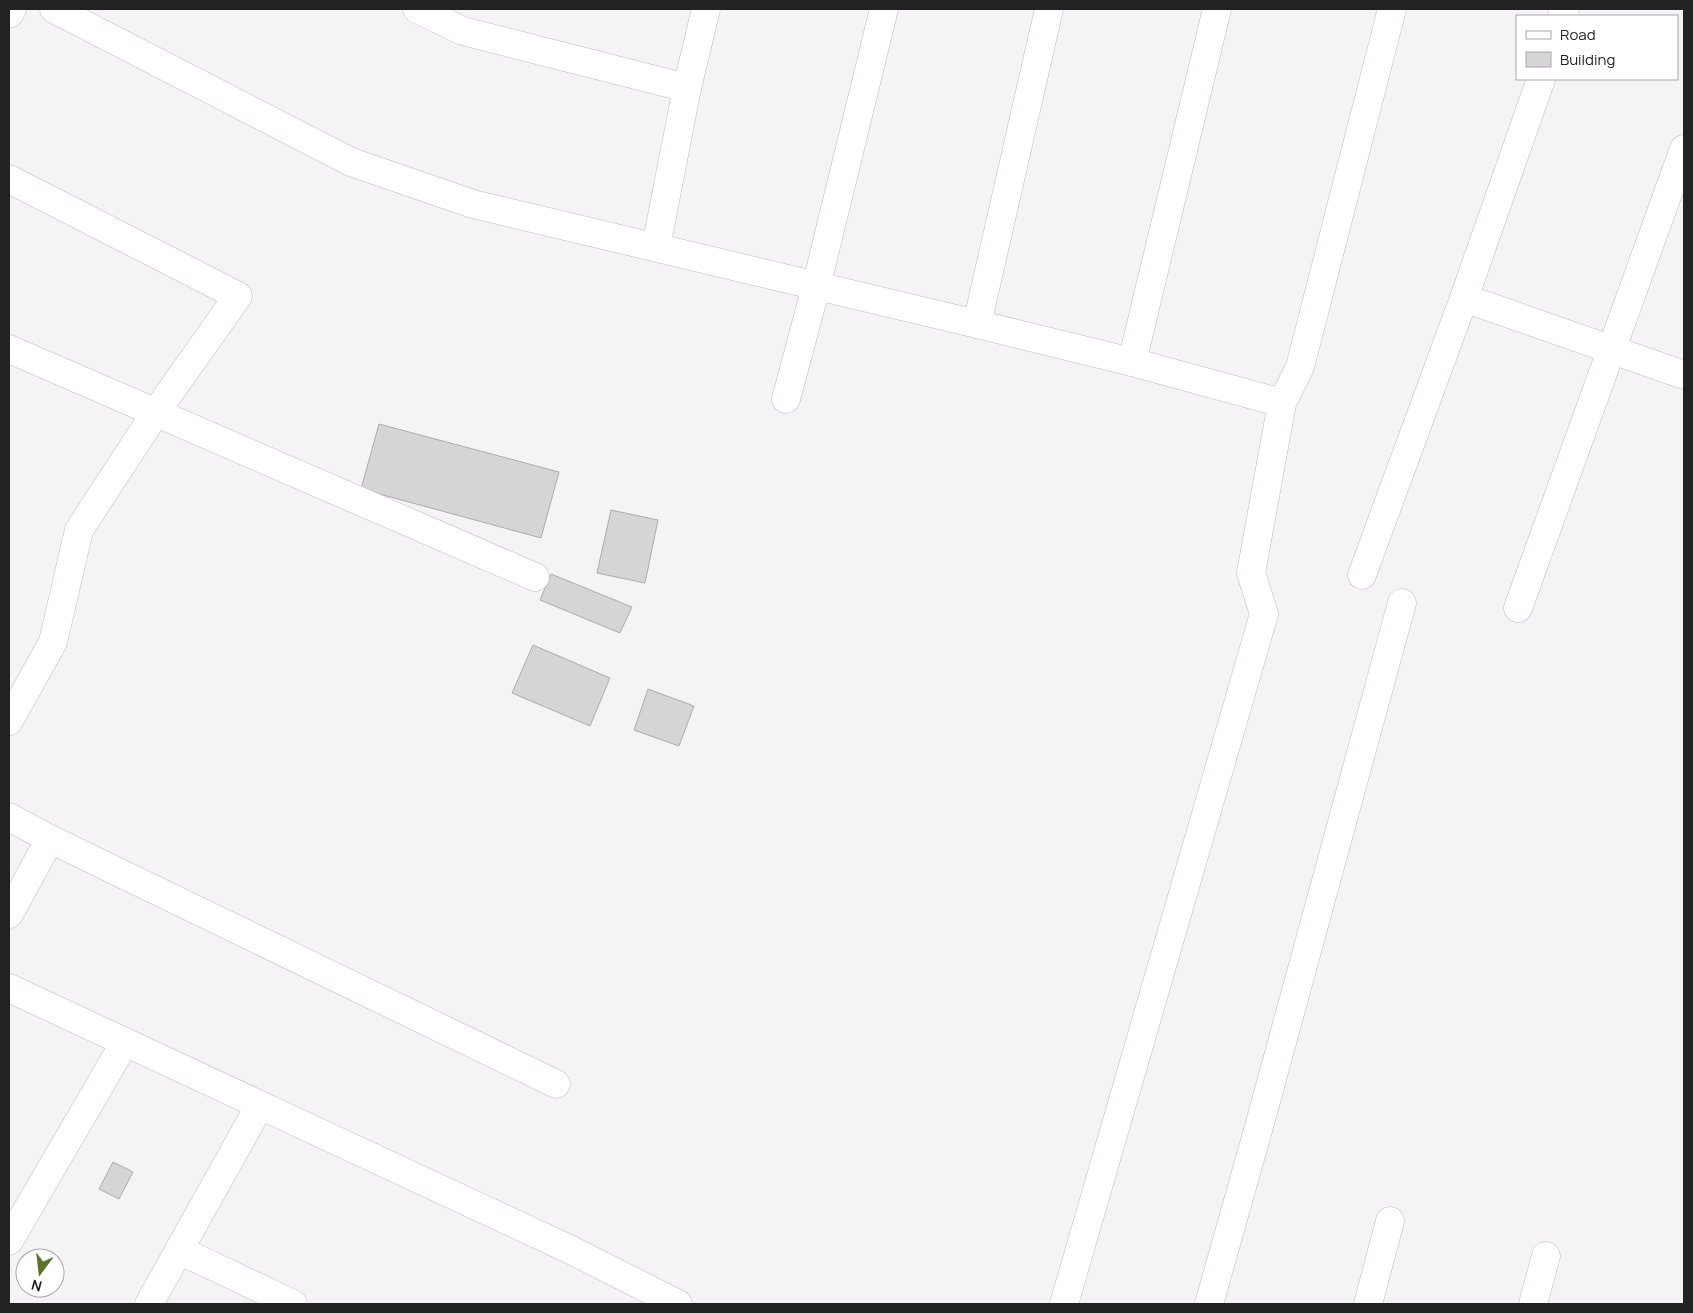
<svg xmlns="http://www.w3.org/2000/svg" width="1693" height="1313" font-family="Manrope,sans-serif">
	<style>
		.building { fill: #d7d4d7; stroke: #adabae }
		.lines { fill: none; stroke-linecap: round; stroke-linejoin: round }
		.minor-casing { stroke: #bebcbf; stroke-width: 29 }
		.minor { stroke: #fff; stroke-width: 28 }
	</style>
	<rect width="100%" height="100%" fill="#f5f3f6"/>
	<g class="building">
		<path d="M379,424l180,48 -18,66 -180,-49z"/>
		<path d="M611,510l47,10 -13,63 -48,-10z"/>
		<path d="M551,574l81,33 -12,26 -80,-33z"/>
		<path d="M533,645l77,33 -20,48 -78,-33z"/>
		<path d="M648,689l46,17 -15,40 -45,-16z"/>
		<path d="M113,1162l20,10 -14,27 -20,-10z"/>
	</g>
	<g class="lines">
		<g class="minor-casing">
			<g id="minor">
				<path d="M54,9l297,153 122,42 504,120 155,38 150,41"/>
				<path d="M417,9l46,22 224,57"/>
				<path d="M9,14l3,-5"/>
				<path d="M1562,16l3,-7"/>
				<path d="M9,179l229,117 -82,116 -77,118 -26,112 -44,79"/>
				<path d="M656,247l31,-159 19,-79"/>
				<path d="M1464,298l220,77"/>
				<path d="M977,324l72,-315"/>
				<path d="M9,349l526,228"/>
				<path d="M1132,362l85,-353"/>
				<path d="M786,399l30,-112 68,-278"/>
				<path d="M1362,575l102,-277 77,-219"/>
				<path d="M1518,608l166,-459"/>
				<path d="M9,817l41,22 506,245"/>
				<path d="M9,914l41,-75"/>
				<path d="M9,988l560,261 109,55"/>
				<path d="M9,1241l116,-199"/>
				<path d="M179,1250l114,54"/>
				<path d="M149,1304l111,-199"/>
				<path d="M1064,1304l200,-690 -13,-41 31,-170 18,-36 92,-358"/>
				<path d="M1209,1304l51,-181 142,-520"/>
				<path d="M1368,1304l22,-83"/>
				<path d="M1533,1304l13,-48"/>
			</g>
		</g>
		<use href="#minor" class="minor"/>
	</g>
	<rect width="1693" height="1313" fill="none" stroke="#232223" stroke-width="20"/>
	<rect x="1516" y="15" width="162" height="65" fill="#ffffff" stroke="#a7a7a7"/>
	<rect x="1526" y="31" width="25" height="8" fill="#ffffff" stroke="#a7a7a7"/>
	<text x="1560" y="40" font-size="15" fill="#232223">Road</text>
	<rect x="1526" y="52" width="25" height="15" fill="#d7d4d7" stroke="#a7a7a7"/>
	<text x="1560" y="65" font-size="15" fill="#232223">Building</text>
	<g transform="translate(40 1273) rotate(195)"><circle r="24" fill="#ffffff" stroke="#a7a7a7"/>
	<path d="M0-4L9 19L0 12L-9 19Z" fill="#5a7326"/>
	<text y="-8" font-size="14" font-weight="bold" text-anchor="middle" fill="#232223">N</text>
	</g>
</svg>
